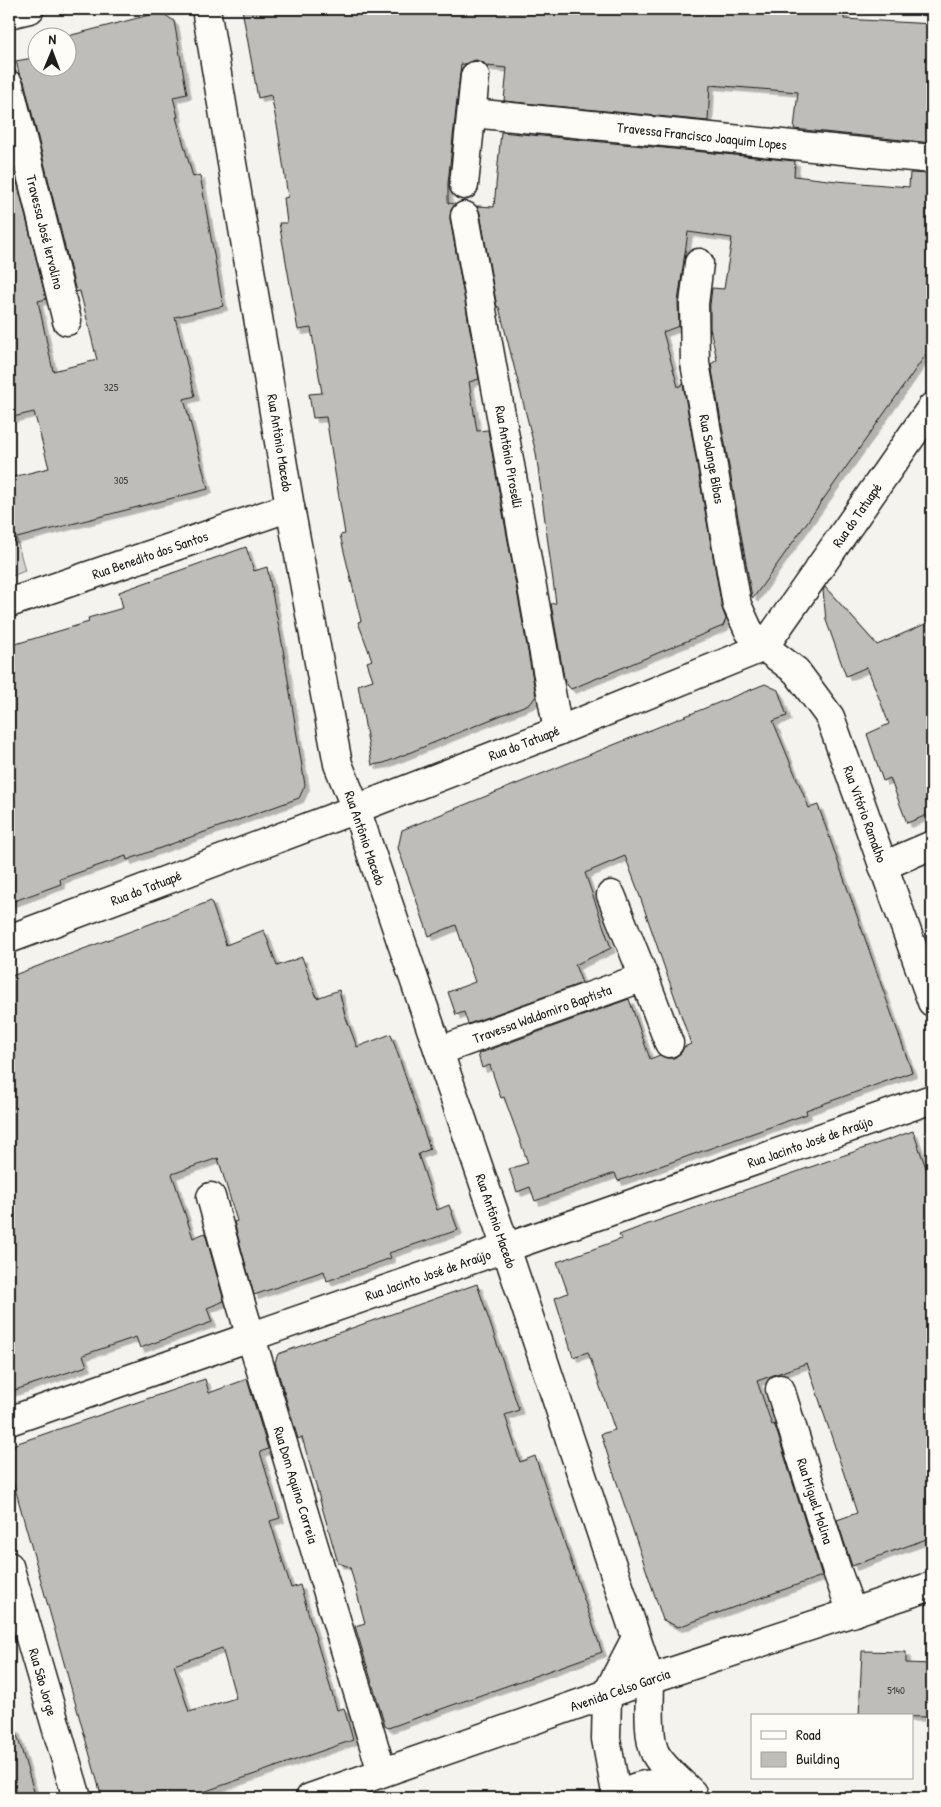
<svg xmlns="http://www.w3.org/2000/svg" width="941" height="1807" font-family="'Patrick Hand',sans-serif">
	<style>
		.green { fill: #d4d3cf; stroke: #787876 }
		.building { fill: #bebdba; stroke: #1c1c1c; fill-rule: evenodd; filter: url(#shadow) }
		.lines { fill: none; stroke-linecap: round; stroke-linejoin: round }
		.street-casing { stroke: #1c1c1c; stroke-width: 31 }
		.secondary-casing { stroke: #1c1c1c; stroke-width: 31 }
		.street { stroke: #fdfcf7; stroke-width: 28 }
		.secondary { stroke: #fdfcf7; stroke-width: 28 }
		.labels { text-anchor: middle; stroke-width: 4; stroke-linejoin: round; paint-order: stroke }
		.number-label { font-size: 11px; fill: #444 }
		.street-label { font-size: 14px; fill: #1c1c1c; stroke: #fdfcf7 }
	</style>
	<defs>
		<filter id="shadow"><feDropShadow dx="4.5" dy="4.5" stdDeviation="0" flood-color="#0004"/></filter>
	</defs>
	<rect width="100%" height="100%" fill="#f4f3ee"/>
	<filter id="ink" filterUnits="userSpaceOnUse"><feTurbulence type="fractalNoise" baseFrequency=".02" numOctaves="2"/><feDisplacementMap in="SourceGraphic" scale="10" xChannelSelector="R" yChannelSelector="G"/><feConvolveMatrix kernelMatrix="1 2 1 2 8 2 1 2 1" color-interpolation-filters="sRGB"/></filter>
	<g filter="url(#ink)">
		<path class="green" d="M9,509l16,62 -16,6z"/>
		<g class="building">
			<path d="M242,9h602v10l88,5v119l-138,-14 4,-37 -88,-7 -2,36 -204,-20 3,-33 -20,-2 -3,-3 -8,-3 -7,2 -4,2h-4l-13,119v20l7,1 -4,6 -1,9 29,160 -10,3 8,49 11,-1 48,266 -5,7 -147,60 -12,2 -14,-80 15,-5 -6,-18 5,-2 -14,-38 3,-1 -21,-86 5,-1 -19,-117 -13,1 -4,-24 13,-1 -11,-65 -13,2 -14,-80 -5,-27h8l-3,-25 4,-1 -10,-67 -7,-35 -13,3z"/>
			<path d="M161,12l13,9 13,73 -14,3 5,20h-2l17,60 7,-2 23,131 -48,11 20,79 -11,3 24,90 -199,51v-62l40,-10 -15,-56 -25,6v-269l37,150 -8,2 15,70 44,-11 -17,-69 -4,1 -52,-211 -5,-8 -3,-12 22,-4v11h30v-32z"/>
			<path d="M501,132l294,29 -1,15 43,5 72,6 1,-14 22,1v172l-178,251h-2l-41,-233 6,-4 -7,-32v-23l2,-17 12,1 8,-51 -44,-6 -10,70 1,24 -16,6 15,55 5,-3 39,224 4,11 -3,7 -152,63 -6,-6 -14,-79 5,-1 -20,-150 -37,-146h-2l-17,-94 -3,-7 17,1z"/>
			<path d="M246,547l8,24 13,-4 15,76 23,142 -6,13 -172,62 -1,-4 -66,23 1,5 -52,19v-257l80,-24 -1,-4 35,-10 -4,-16z"/>
			<path d="M825,587l52,58 55,-24v192l-25,10 -17,-45 -7,3 -16,-47 22,-10 -22,-57 -21,9 -20,-56 -3,-30z"/>
			<path d="M765,684l13,6 9,26 -14,5 36,87 9,-3 94,267 -106,38 1,4 -189,67 -3,-8 -80,28 -5,-14 -13,5 -8,-23 19,-6 -24,-66 -3,1 -11,-33 -8,3 -4,-14 151,-55 21,60 10,-4 7,3h7l7,-5 3,-6 7,-3 -54,-156 -12,-32 -40,17 26,75 -36,17 7,18 -114,41 -4,-12 -8,3 -8,-23 27,-10 -19,-57 -27,11 -31,-88 4,-18z"/>
			<path d="M211,901l15,44 38,-15 13,36 25,-9 15,41 22,-8 6,25 12,32 34,-13 39,115 -12,5 19,56 12,-5 9,25 -69,23 2,5 -64,23 -3,-10 -70,24 -20,-73 3,-1 -19,-63 -46,16 21,64 12,-5 19,68 -17,7 5,14 -72,26 -4,-11 -53,18 4,11 -78,26v-415z"/>
			<path d="M913,1131l19,54v352l-80,29 -15,-46 20,-7 -50,-150 -50,18 15,44 2,-1 4,11 44,141 -144,51 -15,-7 -55,-164 -7,-22 14,-4 -27,-78 -15,5 -18,-59 13,-5 -11,-31 64,-23 -2,-4 21,-8z"/>
			<path d="M477,1284l42,126 -14,5 15,47 15,-6 67,196 -214,76 -3,-2 -30,-100 10,-3 -15,-56 -12,-4 -36,-126 -4,2 -23,-77 3,-8z"/>
			<path d="M205,1379l4,14 38,-14 21,70 -8,3 20,66 -10,3 21,67 9,-3 37,125 7,-2 9,32 -167,58h-84l-93,-331v-14l6,-9zM222,1648l14,50 -47,14 -15,-47z"/>
			<path d="M862,1651l44,1v11l26,1v53l-73,-1z"/>
			<path d="M15,1728l21,70h-27v-69z"/>
		</g>
		<g class="lines">
			<g class="street-casing">
				<g id="street">
					<path d="M206,9l84,498 48,257 18,45 150,439 144,431c0,19 -3,57 5,74 7,14 26,29 37,40"/>
					<path d="M9,14l21,-5"/>
					<path d="M9,85l58,236"/>
					<path d="M472,113l460,46"/>
					<path d="M464,185l11,-109"/>
					<path d="M465,216l93,515"/>
					<path d="M699,263l-5,41 1,59 42,242 12,26 15,16 32,24 34,46 102,285"/>
					<path d="M9,603l281,-96"/>
					<path d="M883,866l49,-21"/>
					<path d="M611,895l33,82 25,66"/>
					<path d="M439,1051l205,-74"/>
					<path d="M211,1197l29,104 142,471"/>
					<path d="M780,1389l57,182 15,42"/>
					<path d="M9,1421l923,-322"/>
					<path d="M9,1566l68,232"/>
					<path d="M617,1795c27,-14 46,-15 74,-2"/>
					<path d="M617,1798l-11,-59 1,-45 29,-56"/>
				</g>
			</g>
			<g class="secondary-casing">
				<g id="secondary">
					<path d="M9,939l347,-130 202,-78 206,-84 168,-240"/>
					<path d="M310,1798l340,-119 282,-93"/>
				</g>
			</g>
			<use href="#street" class="street"/>
			<use href="#secondary" class="secondary"/>
		</g>
	</g>
	<g class="labels">
		<g class="number-label">
			<text x="111" y="391">325</text>
			<text x="121" y="484">305</text>
			<text x="896" y="1694">5140</text>
		</g>
		<g class="street-label">
			<text transform="translate(702 136) rotate(6)" y="5">Travessa Francisco Joaquim Lopes</text>
			<text transform="translate(45 232) rotate(76)" y="5">Travessa José Iervolino</text>
			<text transform="translate(280 443) rotate(81)" y="5">Rua Antônio Macedo</text>
			<text transform="translate(509 457) rotate(80)" y="5">Rua Antônio Piroselli</text>
			<text transform="translate(712 459) rotate(80)" y="5">Rua Solange Bibas</text>
			<text transform="translate(857 515) rotate(-55)" y="5">Rua do Tatuapé</text>
			<text transform="translate(150 555) rotate(-19)" y="5">Rua Benedito dos Santos</text>
			<text transform="translate(524 743) rotate(-21)" y="5">Rua do Tatuapé</text>
			<text transform="translate(865 814) rotate(70)" y="5">Rua Vitório Ramalho</text>
			<text transform="translate(365 838) rotate(71)" y="5">Rua Antônio Macedo</text>
			<text transform="translate(146 888) rotate(-21)" y="5">Rua do Tatuapé</text>
			<text transform="translate(542 1014) rotate(-20)" y="5">Travessa Waldomiro Baptista</text>
			<text transform="translate(810 1142) rotate(-19)" y="5">Rua Jacinto José de Araújo</text>
			<text transform="translate(496 1221) rotate(71)" y="5">Rua Antônio Macedo</text>
			<text transform="translate(428 1275) rotate(-19)" y="5">Rua Jacinto José de Araújo</text>
			<text transform="translate(296 1485) rotate(73)" y="5">Rua Dom Aquino Correia</text>
			<text transform="translate(815 1501) rotate(72)" y="5">Rua Miguel Molina</text>
			<text transform="translate(43 1682) rotate(74)" y="5">Rua São Jorge</text>
			<text transform="translate(620 1690) rotate(-19)" y="5">Avenida Celso Garcia</text>
		</g>
	</g>
	<rect width="941" height="1807" fill="none" stroke="#fdfcf7" stroke-width="30"/>
	<rect x="15" y="15" width="911" height="1777" fill="none" stroke="#1c1c1c" stroke-width="2" filter="url(#ink)"/>
	<rect x="751" y="1714" width="162" height="65" fill="#fdfcf7" stroke="#a3a29f"/>
	<rect x="761" y="1731" width="25" height="8" fill="#fdfcf7" stroke="#a3a29f"/>
	<text x="796" y="1740" font-size="15" fill="#1c1c1c">Road</text>
	<rect x="761" y="1752" width="25" height="15" fill="#bebdba" stroke="#a3a29f"/>
	<text x="796" y="1764" font-size="15" fill="#1c1c1c">Building</text>
	<g transform="translate(52 52) rotate(1)"><circle r="24" fill="#fdfcf7" stroke="#a3a29f"/>
	<path d="M0-4L9 19L0 12L-9 19Z" fill="#1c1c1c"/>
	<text y="-8" font-size="14" font-weight="bold" text-anchor="middle" fill="#1c1c1c">N</text>
	</g>
</svg>
